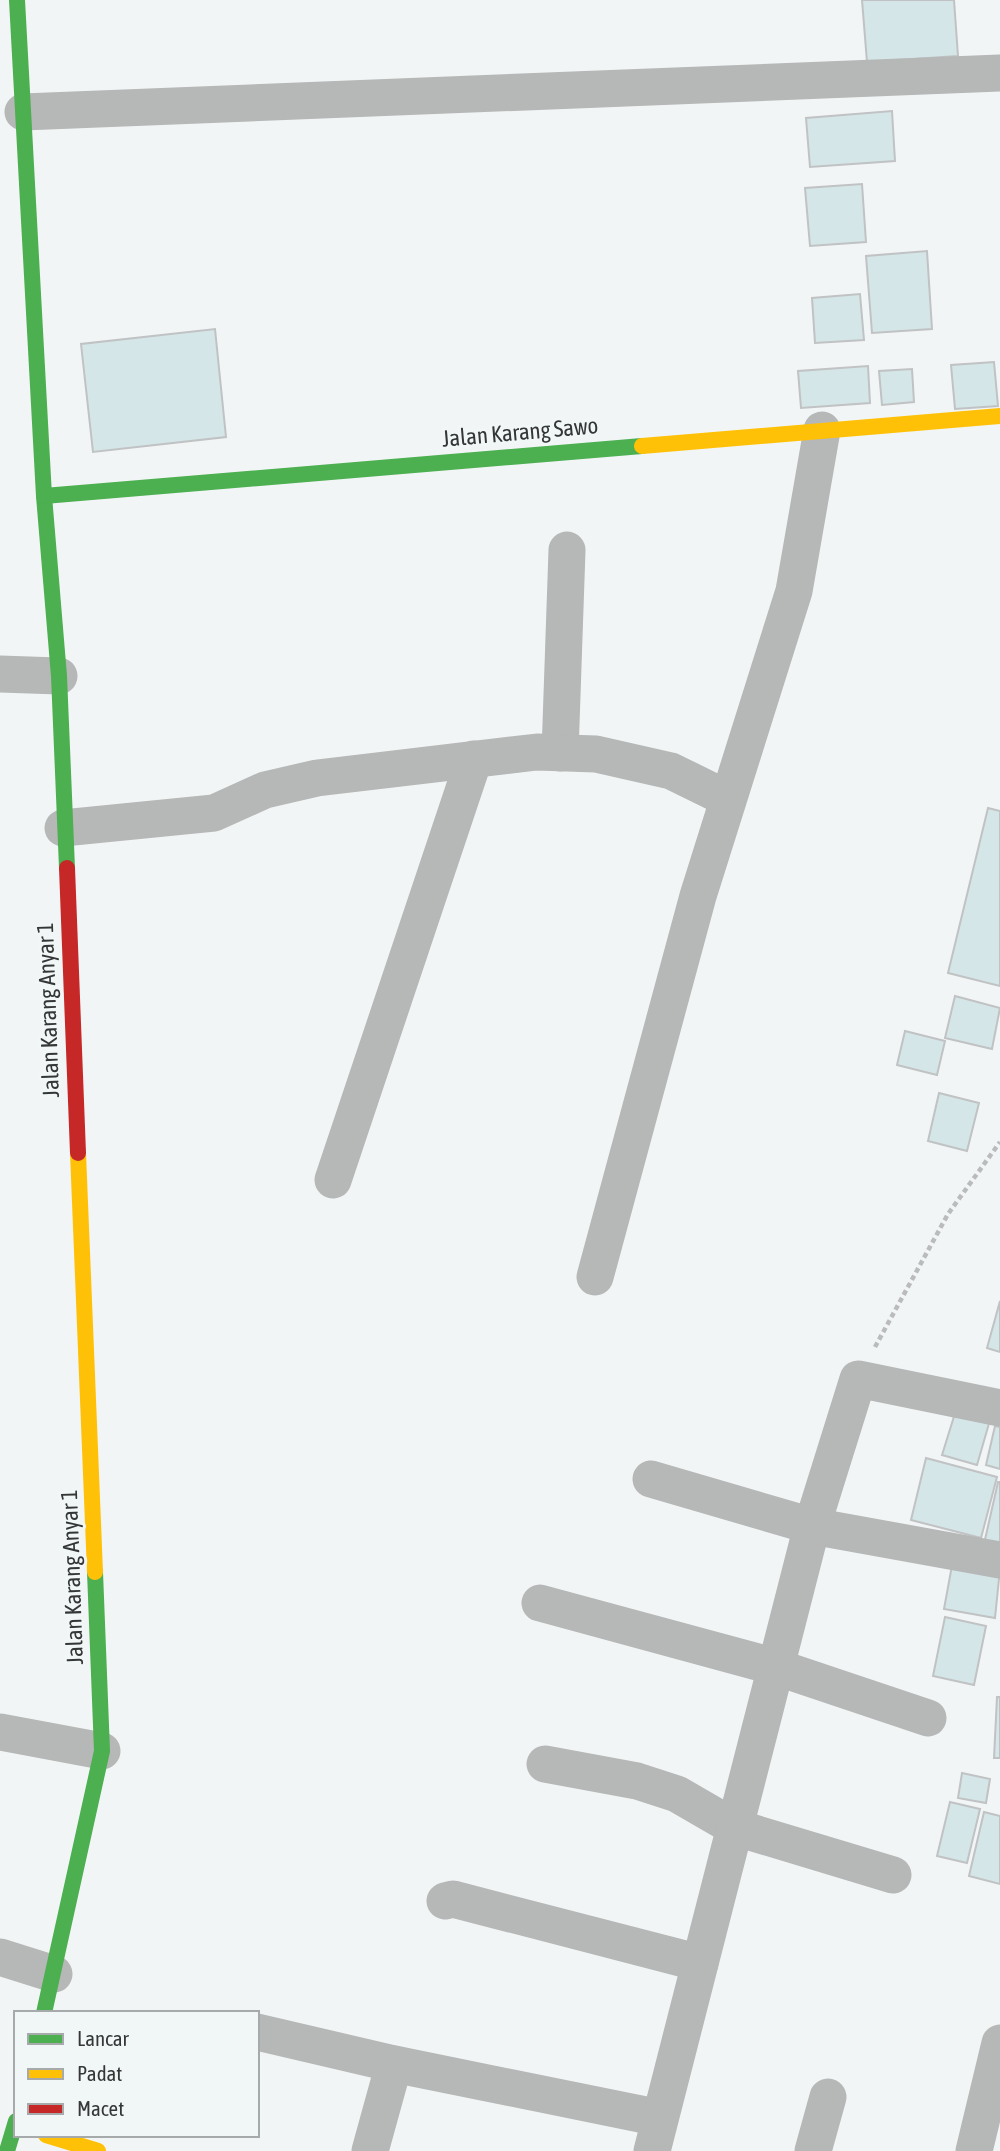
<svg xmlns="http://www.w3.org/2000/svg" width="1000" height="2151" font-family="'Asap Condensed',sans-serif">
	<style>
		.building { fill: #d4e6e7; stroke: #c0c2c3; stroke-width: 2 }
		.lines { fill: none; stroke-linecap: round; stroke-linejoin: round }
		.path { stroke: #babbbc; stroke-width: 4.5; stroke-dasharray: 5 3.5; stroke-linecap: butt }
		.street { stroke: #b6b7b7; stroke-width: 37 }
		.fast { stroke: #4caf50; stroke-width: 16 }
		.slow { stroke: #ffc107; stroke-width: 16 }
		.jam { stroke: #c62828; stroke-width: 16 }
		.labels { text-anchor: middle; stroke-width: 6; stroke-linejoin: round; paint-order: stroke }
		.street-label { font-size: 23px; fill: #353737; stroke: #f1f6f7 }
	</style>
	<rect width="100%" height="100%" fill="#f2f5f6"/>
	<g class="building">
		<path d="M862,0h92l4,56 -91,6z"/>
		<path d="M892,111l3,50 -85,6 -4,-49z"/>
		<path d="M862,184l4,58 -56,4 -5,-58z"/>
		<path d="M927,251l5,78 -60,4 -6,-77z"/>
		<path d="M860,294l4,46 -49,3 -3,-45z"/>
		<path d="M215,329l11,108 -133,15 -12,-108z"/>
		<path d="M994,362l4,44 -43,3 -4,-44z"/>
		<path d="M868,366l2,37 -69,5 -3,-37z"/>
		<path d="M912,369l2,33 -32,3 -3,-34z"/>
		<path d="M988,808l12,3v175l-52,-13z"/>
		<path d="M955,996l45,12 -8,41 -47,-11z"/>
		<path d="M905,1031l40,10 -8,34 -40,-10z"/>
		<path d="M939,1093l40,10 -12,48 -39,-10z"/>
		<path d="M1000,1301v51l-13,-4z"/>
		<path d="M956,1410l34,10 -13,45 -35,-10z"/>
		<path d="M995,1426l5,1v42l-14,-4z"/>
		<path d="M926,1458l71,19 -16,61 -70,-18z"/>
		<path d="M998,1482h2v65l-16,-3z"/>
		<path d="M953,1560l47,9 -5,49 -51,-9z"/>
		<path d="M945,1617l41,9 -12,59 -41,-9z"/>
		<path d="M997,1697h3v61h-6z"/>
		<path d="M962,1773l28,6 -4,24 -28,-5z"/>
		<path d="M950,1802l30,7 -13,54 -30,-7z"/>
		<path d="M984,1812l16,4v68l-31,-8z"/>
	</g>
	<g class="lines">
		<path class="path" d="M875,1347l73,-133 52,-72"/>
		<g class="street">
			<path d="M23,112l977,-39"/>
			<path d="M0,674l59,2"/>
			<path d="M560,753l7,-203"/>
			<path d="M63,828l151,-15 51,-23 52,-12 220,-26 59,2 75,17 57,28"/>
			<path d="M333,1180l141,-421"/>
			<path d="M595,1277l103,-381 96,-305 28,-161"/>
			<path d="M651,1479l161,47 188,34"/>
			<path d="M540,1603l236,64 152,51"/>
			<path d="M0,1732l102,19"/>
			<path d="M545,1764l92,17 40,13 57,33 159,48"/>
			<path d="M445,1901l8,-2 247,64"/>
			<path d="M0,1957l54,17"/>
			<path d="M257,2032l137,32 266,54"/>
			<path d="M370,2151l24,-87"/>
			<path d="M652,2151l160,-625 46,-147 142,29"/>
			<path d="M813,2151l15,-54"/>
			<path d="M974,2151l26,-108"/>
		</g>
		<g class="fast">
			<path d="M17,0l27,496 15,180 8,192"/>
			<path d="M44,496l598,-50"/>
			<path d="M44,2013l58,-262 -7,-179"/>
			<path d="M7,2151l9,-30"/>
		</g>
		<g class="slow">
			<path d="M642,446l358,-30"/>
			<path d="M78,1153l17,419"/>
			<path d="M46,2135l52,16"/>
		</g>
		<path class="jam" d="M67,868l11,285"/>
	</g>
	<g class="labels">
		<g class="street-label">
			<text transform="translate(520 432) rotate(-5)" y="8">Jalan Karang Sawo</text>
			<text transform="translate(48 1010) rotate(-92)" y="8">Jalan Karang Anyar 1</text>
			<text transform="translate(72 1577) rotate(-92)" y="8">Jalan Karang Anyar 1</text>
		</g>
	</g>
	<rect x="14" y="2011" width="245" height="126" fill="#f1f6f7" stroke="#a6aaaa" stroke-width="2"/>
	<rect x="28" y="2034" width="35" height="10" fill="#4caf50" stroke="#a6aaaa" stroke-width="2"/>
	<text x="77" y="2046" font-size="21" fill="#353737">Lancar</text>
	<rect x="28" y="2069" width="35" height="10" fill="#ffc107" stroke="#a6aaaa" stroke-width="2"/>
	<text x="77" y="2081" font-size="21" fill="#353737">Padat</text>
	<rect x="28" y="2104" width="35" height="10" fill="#c62828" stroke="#a6aaaa" stroke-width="2"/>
	<text x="77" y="2116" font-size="21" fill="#353737">Macet</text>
</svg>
